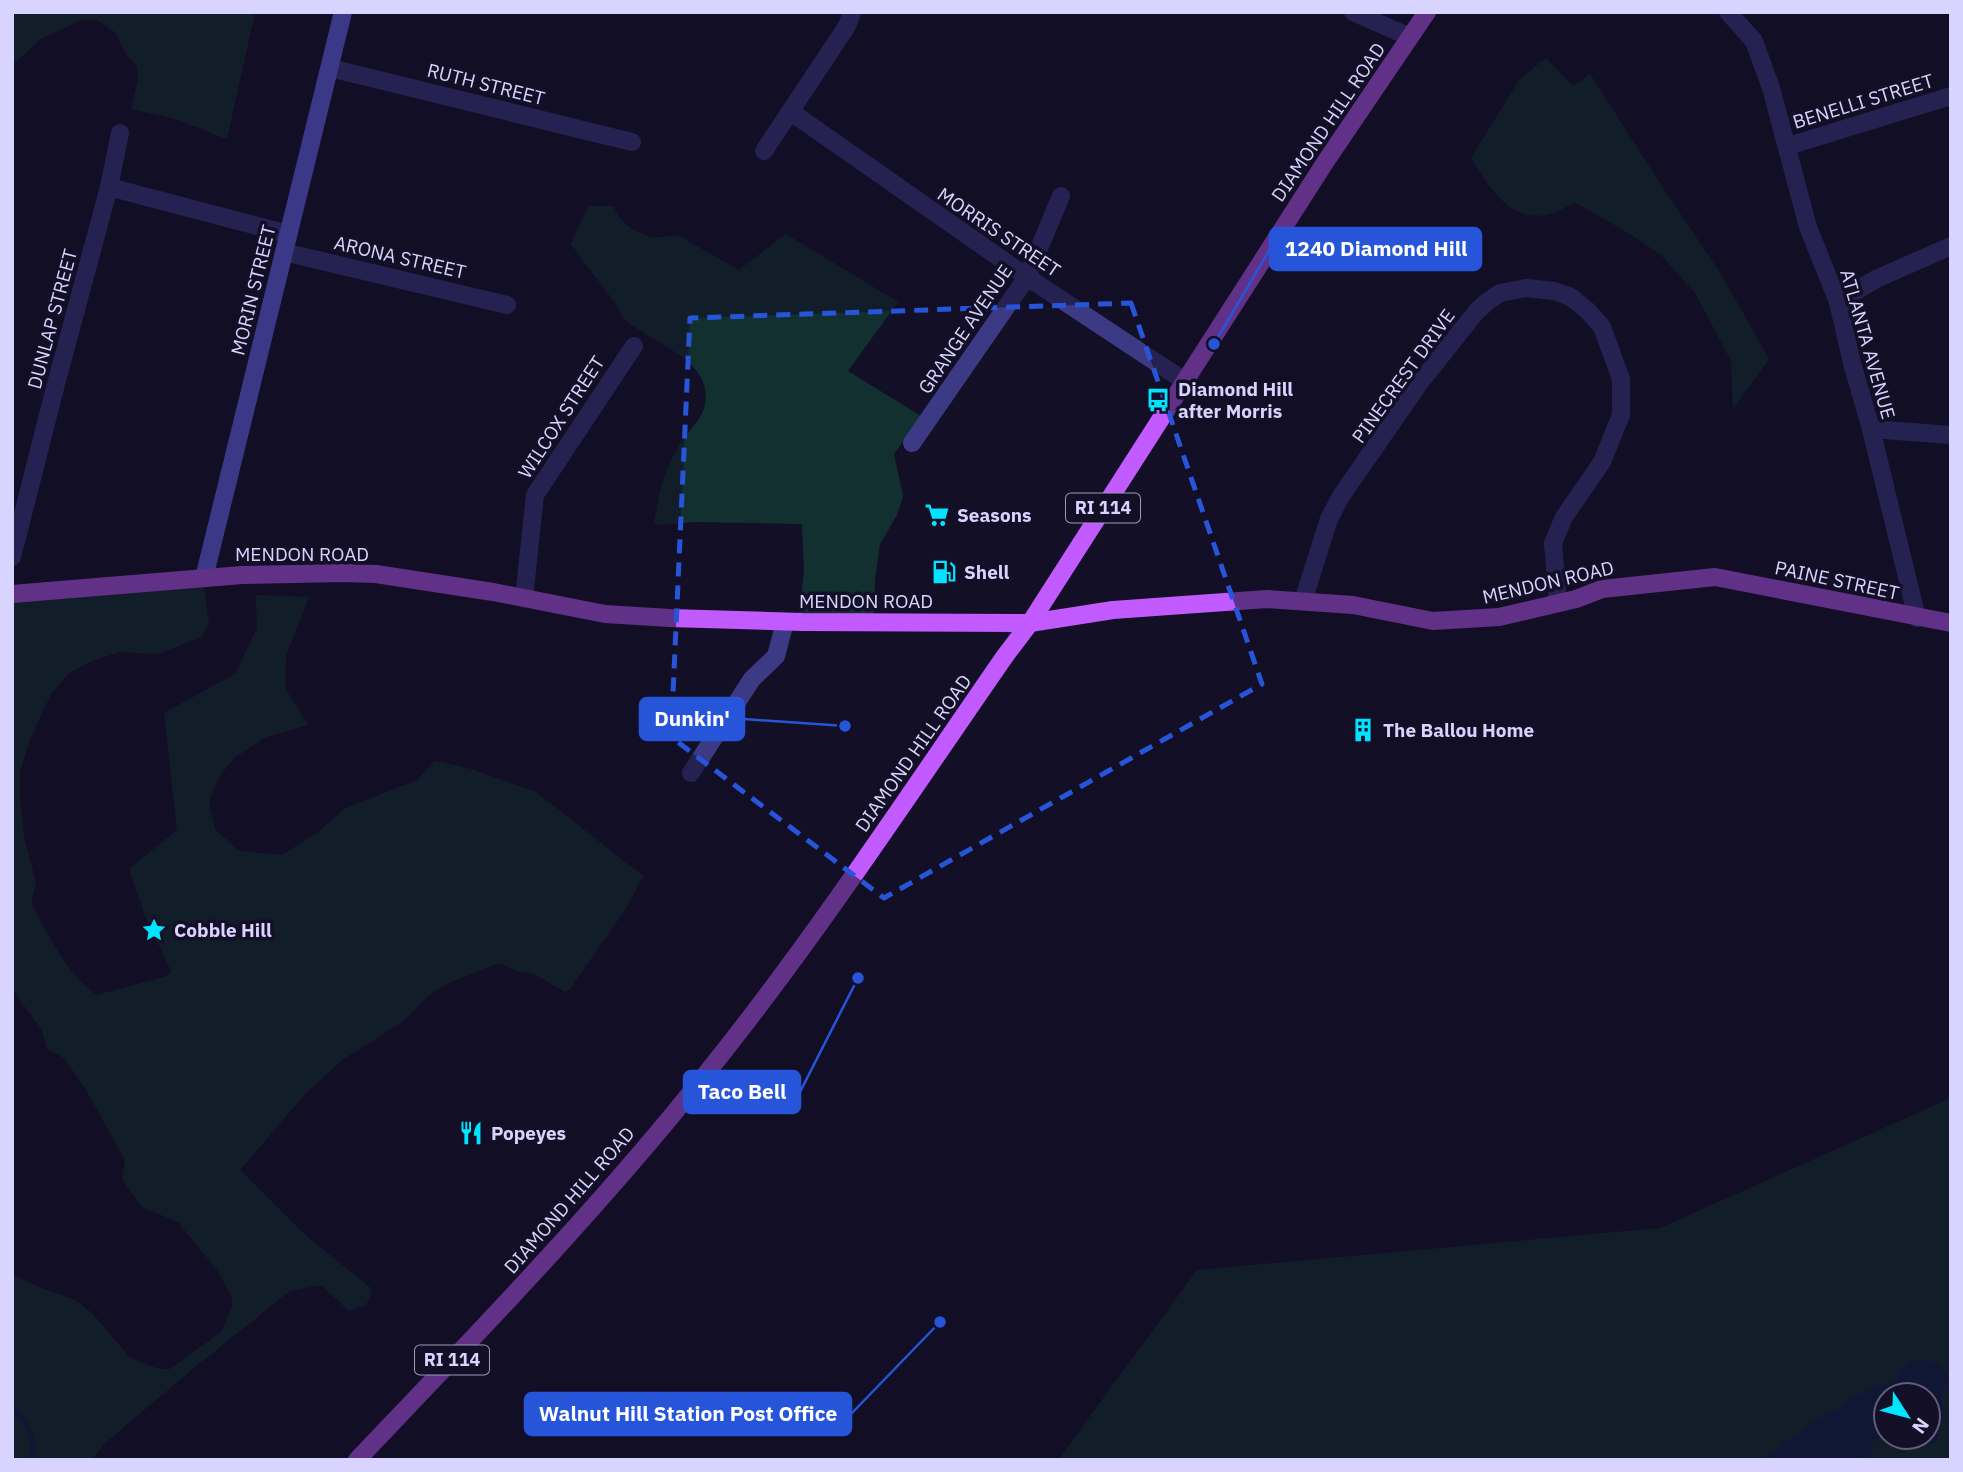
<svg xmlns="http://www.w3.org/2000/svg" width="1963" height="1472" font-family="'IBM Plex Sans',sans-serif">
	<style>
		.green { fill: #12302f; fill-rule: evenodd }
		.water { fill: #0c2248 }
		.lines { fill: none; stroke-linecap: round; stroke-linejoin: round }
		.stream { stroke: #0c2248; stroke-width: 5 }
		.street { stroke: #3d3a85; stroke-width: 18 }
		.secondary { stroke: #6f6bff; stroke-width: 18 }
		.primary { stroke: #c25bff; stroke-width: 18 }
		.marked { fill: none; stroke: #2655da; stroke-width: 5; stroke-dasharray: 14 9; stroke-linejoin: round }
		.labels { text-anchor: middle; stroke-width: 7; stroke-linejoin: round; paint-order: stroke }
		.shield { fill: #130f26; stroke: #9e99be; stroke-width: 2 }
		.shield-label { font-size: 18px; font-weight: bold; fill: #d9d4ff }
		.street-label { font-size: 19px; fill: #d9d4ff; stroke: #130f26 }
		.poi-label { font-size: 19px; font-weight: bold; fill: #d9d4ff; stroke: #130f26; text-anchor: start }
		.leader { fill: none; stroke: #2655da; stroke-width: 2.5 }
		.callout-dot { fill: #2655da; stroke: #130f26; stroke-width: 2.5 }
		.callout { fill: #2655da; stroke: #2655da; stroke-width: 2.5 }
		.callout-label { font-size: 21px; text-anchor: middle; font-weight: bold; fill: #fff }
	</style>
	<rect width="100%" height="100%" fill="#130f26"/>
	<g class="green">
		<path d="M12,12h243l-28,127 -51,-20 -45,-10 7,-29 -1,-14 -12,-13 -9,-20 -19,-13h-15l-40,18 -30,27z"/>
		<path d="M1546,58l27,28 17,-12 75,117 56,83 48,85 -36,50 -2,-48 -36,-68 -34,-38 -31,-21 -54,-31c-10,3 -21,11 -31,12 -38,6 -57,-31 -74,-57l48,-78z"/>
		<path d="M588,206h26c3,16 28,33 45,31 11,0 10,-3 22,0l58,33 47,-36 112,68 -50,69 73,45 -27,38 9,42 -6,19 -17,29 -5,36 -1,39 -64,1 -11,-7 5,-43 -2,-46 -107,-2 -41,3c5,-34 8,-50 26,-81 7,-11 20,-23 24,-36 14,-48 -54,-64 -80,-90 -5,-5 -6,-12 -11,-18 -14,-18 -28,-37 -42,-56z"/>
		<path d="M203,580l6,44 -8,13 -43,17 -39,-2 -30,10 -21,12 -17,20 -21,45 -10,33v27l5,43 11,40 -5,22c19,32 35,70 66,91l70,-19 4,-5 -26,-56 -16,-46 48,-39 -13,-117 71,-39 22,-46 -1,-33 53,2 -23,59 -1,32 23,37 -42,12 -32,21 -15,19 -10,25 6,27 24,22 43,4 35,-22 27,-24 73,-29 18,-19 33,7 68,24 107,84 -16,31 -57,82 -5,3 -32,-19 -14,-1 -20,-9 -55,22 -19,14 -20,21 -64,41 -37,34 -64,75 63,63 70,57 -7,15 -17,6 -28,-26 -31,6 -95,76 -90,76 -13,17h-80v-186l27,13 36,13 18,14 37,44 29,11h11l51,-37 11,-26v-9l-15,-27 -39,-48 -36,-15 -20,-28 3,-19 -40,-72 -21,-30 -17,-9 -5,-19 -30,-41v-395z"/>
		<path d="M1951,1098v362h-893l139,-190 463,-42zM1886,1395h42v42h-42z"/>
	</g>
	<path class="water" d="M1929,1360l10,5 10,12 -8,21 3,16 -7,27 -5,3 -7,-3 -1,-4h4v-42h-42v33l-16,18 3,7 -7,7h-110l22,-10 6,-8 16,-8 18,-16 21,-9 8,-8 11,-6 15,-8 20,-4 5,-4 4,-12 8,-6z"/>
	<g class="lines">
		<path class="stream" d="M12,1406c12,14 27,34 19,54"/>
		<g class="street">
			<path d="M1353,12l57,25"/>
			<path d="M1728,12l26,29 17,47 37,139 30,75 14,61 19,66 46,189"/>
			<path d="M330,68l302,74"/>
			<path d="M791,112l236,165 159,105"/>
			<path d="M1788,146l163,-50"/>
			<path d="M764,151l83,-125 5,-14"/>
			<path d="M109,187l179,47"/>
			<path d="M284,252l223,53"/>
			<path d="M1838,302l38,-23 75,-33"/>
			<path d="M1871,429l80,6"/>
			<path d="M912,443l115,-166 34,-81"/>
			<path d="M12,557l44,-173 53,-197 11,-54"/>
			<path d="M524,598l11,-103 99,-149"/>
			<path d="M1303,601l26,-82 12,-23 77,-111 58,-73 12,-11 12,-8 26,-5 28,3 17,6 17,14 14,16 19,52v36l-19,47 -38,55 -11,26 5,60"/>
			<path d="M691,773l61,-94 24,-23 9,-34"/>
		</g>
		<path class="secondary" d="M204,578l139,-566"/>
		<g class="primary">
			<path d="M12,594l230,-19 102,-2 32,1 117,18 112,22 65,4 132,4 228,1 83,-13 154,-11 86,6 80,16 66,-4 77,-18 26,-10 113,-12 236,46"/>
			<path d="M357,1460c121,-127 243,-253 352,-390 106,-132 199,-274 296,-414l25,-33 296,-462 101,-149"/>
		</g>
	</g>
	<path d="M0 0H1963V1472H0ZM1131,303l131,381 -378,214 -213,-161 19,-419z" fill="#130f26" fill-opacity=".55" fill-rule="evenodd"/>
	<path class="marked" d="M1131,303l131,381 -378,214 -213,-161 19,-419z"/>
	<defs>
		<g id="bus-bare" transform="scale(1.89)"><path d="M-5-6H5V4H4V6H2V4H-2V6H-4V4H-5ZM-3.5-4V0h7V-4ZM-3.5 1.2v1.5H-2V1.2ZM2 1.2v1.5H3.5V1.2Z" fill="#00e5ff" stroke="#130f26" stroke-width="2.5" paint-order="stroke"/></g>
		<g id="supermarket-bare" transform="scale(1.89)"><path d="M-6-5.5h2.5l.6 2H6L4.5 2H-2.5L-4.4-4H-6ZM-1.5 3.2a1.3 1.3 0 1 0 .1 0ZM3 3.2a1.3 1.3 0 1 0 .1 0Z" fill="#00e5ff" stroke="#130f26" stroke-width="2.5" paint-order="stroke"/></g>
		<g id="fuel-bare" transform="scale(1.89)"><path d="M-5.5-6h7V0h2V4h1.3V-2.5L3-4.5l.8-.8L6-3V5H2.5V1h-1V6h-7ZM-4.2-4.7v3.2H.2V-4.7Z" fill="#00e5ff" stroke="#130f26" stroke-width="2.5" paint-order="stroke"/></g>
		<g id="building-bare" transform="scale(1.89)"><path d="M-4-6H4V6H1V3H-1V6H-4ZM-2.5-4.3h1.7v1.8h-1.7ZM.8-4.3h1.7v1.8H.8ZM-2.5-1h1.7V.8h-1.7ZM.8-1h1.7V.8H.8Z" fill="#00e5ff" stroke="#130f26" stroke-width="2.5" paint-order="stroke"/></g>
		<g id="sight-bare" transform="scale(1.89)"><path d="M0-6L1.8-2.2L6-1.7L2.9 1.2L3.7 5.4L0 3.3L-3.7 5.4L-2.9 1.2L-6-1.7L-1.8-2.2Z" fill="#00e5ff" stroke="#130f26" stroke-width="2.5" paint-order="stroke"/></g>
		<g id="restaurant-bare" transform="scale(1.89)"><path d="M-5-6h1v4h1v-4h1v4h1v-4h1v5L-1.5 .5V6h-2V.5L-5-1ZM5-6V6H3V1.5H1.5Q1.5-4 5-6Z" fill="#00e5ff" stroke="#130f26" stroke-width="2.5" paint-order="stroke"/></g>
	</defs>
	<g fill-rule="evenodd">
		<use href="#bus-bare" x="1158" y="400"/>
		<use href="#supermarket-bare" x="937" y="515"/>
		<use href="#fuel-bare" x="944" y="572"/>
		<use href="#building-bare" x="1363" y="730"/>
		<use href="#sight-bare" x="154" y="930"/>
		<use href="#restaurant-bare" x="471" y="1133"/>
	</g>
	<g class="labels">
		<g class="shield">
			<rect x="1066" y="493.5" width="74" height="29" rx="5"/>
			<rect x="415" y="1345.5" width="74" height="29" rx="5"/>
		</g>
		<g class="shield-label">
			<text x="1103" y="514">RI 114</text>
			<text x="452" y="1366">RI 114</text>
		</g>
		<g class="street-label">
			<text transform="translate(486 84) rotate(14)" y="7">RUTH STREET</text>
			<text transform="translate(1863 101) rotate(-17)" y="7">BENELLI STREET</text>
			<text transform="translate(1328 122) rotate(-56)" y="7">DIAMOND HILL ROAD</text>
			<text transform="translate(999 232) rotate(34)" y="7">MORRIS STREET</text>
			<text transform="translate(400 257) rotate(13)" y="7">ARONA STREET</text>
			<text transform="translate(253 290) rotate(-76)" y="7">MORIN STREET</text>
			<text transform="translate(52 319) rotate(-75)" y="7">DUNLAP STREET</text>
			<text transform="translate(965 329) rotate(-56)" y="7">GRANGE AVENUE</text>
			<text transform="translate(1868 344) rotate(74)" y="7">ATLANTA AVENUE</text>
			<text transform="translate(1403 376) rotate(-54)" y="7">PINECREST DRIVE</text>
			<text transform="translate(561 417) rotate(-57)" y="7">WILCOX STREET</text>
			<text x="302" y="561">MENDON ROAD</text>
			<text transform="translate(1837 580) rotate(12)" y="7">PAINE STREET</text>
			<text transform="translate(1548 582) rotate(-13)" y="7">MENDON ROAD</text>
			<text x="866" y="608">MENDON ROAD</text>
			<text transform="translate(913 753) rotate(-55)" y="7">DIAMOND HILL ROAD</text>
			<text transform="translate(569 1200) rotate(-49)" y="7">DIAMOND HILL ROAD</text>
		</g>
		<g class="poi-label">
			<text x="1178" y="396">Diamond Hill<tspan x="1178" dy="22">after Morris</tspan></text>
			<text x="957" y="522">Seasons</text>
			<text x="964" y="579">Shell</text>
			<text x="1383" y="737">The Ballou Home</text>
			<text x="174" y="937">Cobble Hill</text>
			<text x="491" y="1140">Popeyes</text>
		</g>
	</g>
	<path class="leader" d="M1214 344L1270 249M845 726L744 719M858 978L800 1092M940 1322L851 1414"/>
	<g class="callout-dot">
		<circle cx="1214" cy="344" r="7"/>
		<circle cx="845" cy="726" r="7"/>
		<circle cx="858" cy="978" r="7"/>
		<circle cx="940" cy="1322" r="7"/>
	</g>
	<g class="callout">
		<rect x="1270" y="228" width="211" height="42" rx="7"/>
		<rect x="640" y="698" width="104" height="42" rx="7"/>
		<rect x="684" y="1071" width="116" height="42" rx="7"/>
		<rect x="525" y="1393" width="326" height="42" rx="7"/>
	</g>
	<g class="callout-label">
		<text x="1376" y="256">1240 Diamond Hill</text>
		<text x="692" y="726">Dunkin'</text>
		<text x="742" y="1099">Taco Bell</text>
		<text x="688" y="1421">Walnut Hill Station Post Office</text>
	</g>
	<rect width="1963" height="1472" fill="none" stroke="#d9d4ff" stroke-width="28"/>
	<g transform="translate(1907 1416) rotate(126)"><circle r="33" fill="#130f26" stroke="#625e7d" stroke-width="2"/>
	<path d="M0-5L12 26L0 18L-12 26Z" fill="#00e5ff"/>
	<text y="-10" font-size="19" font-weight="bold" text-anchor="middle" fill="#d9d4ff">N</text>
	</g>
</svg>
